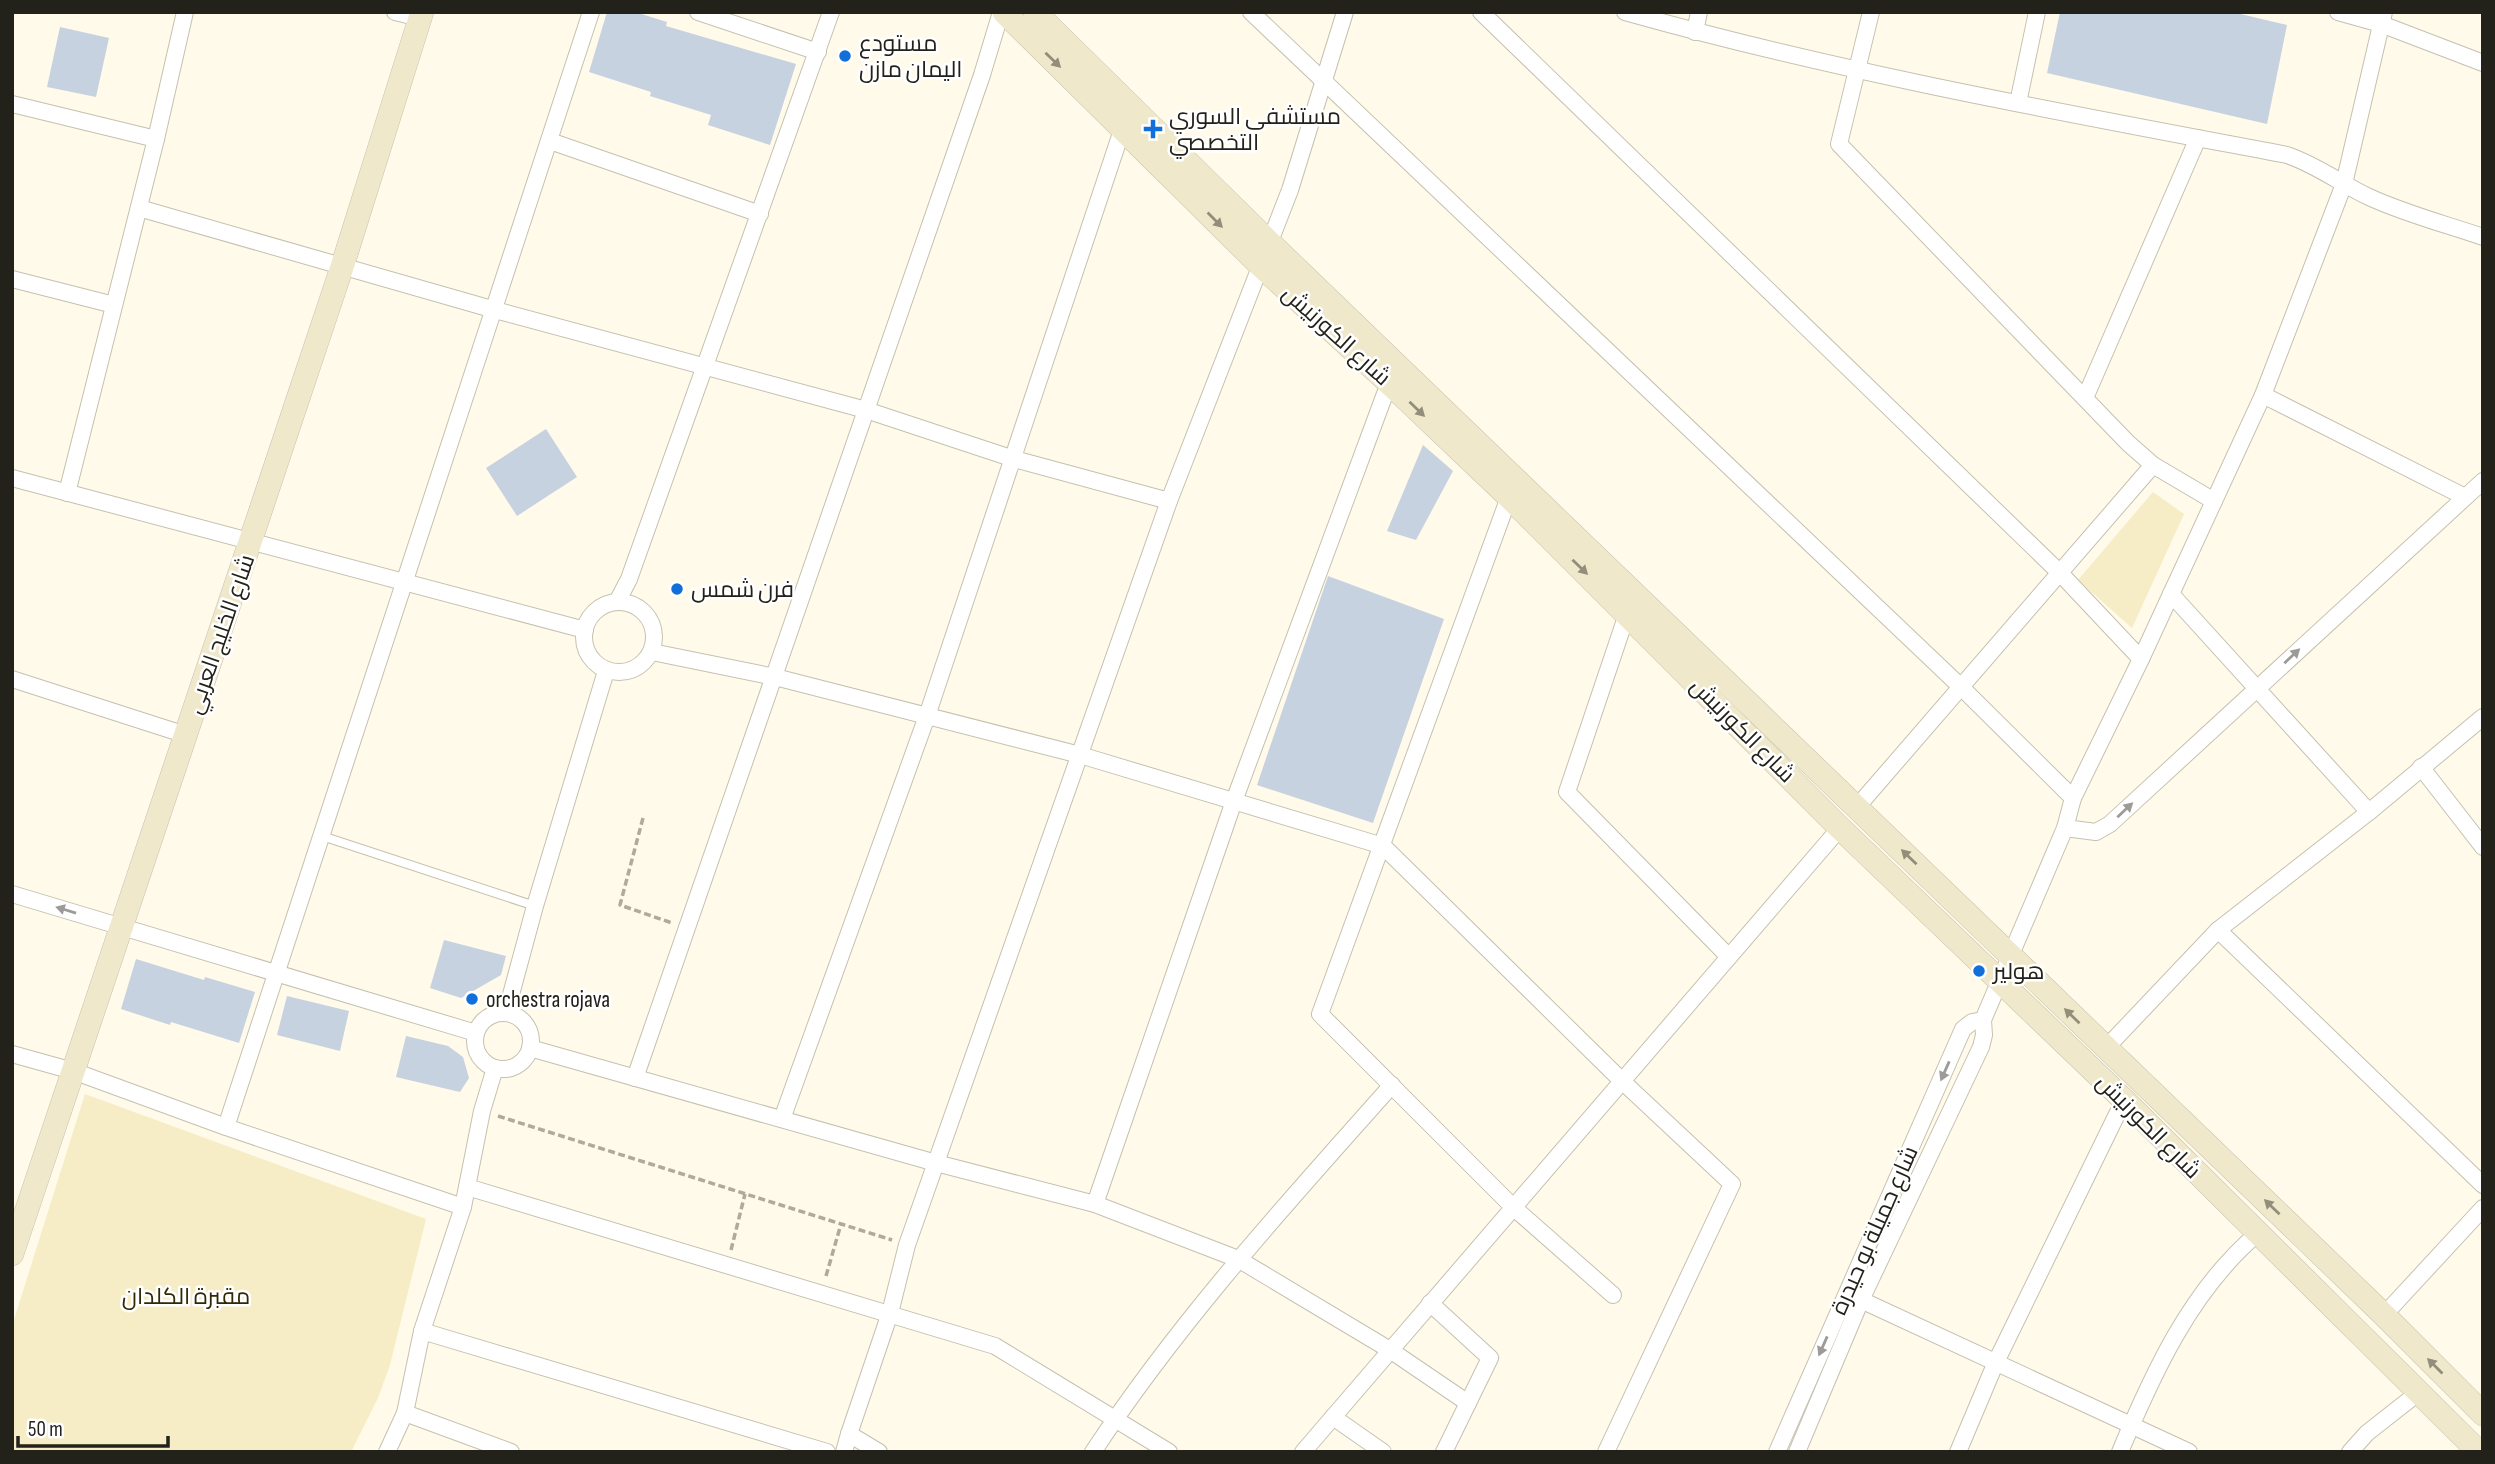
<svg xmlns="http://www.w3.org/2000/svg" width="2495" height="1464" font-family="'Sofia Sans Condensed',Cairo,sans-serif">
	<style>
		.green { fill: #f6edc6 }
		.building { fill: #c7d2e1 }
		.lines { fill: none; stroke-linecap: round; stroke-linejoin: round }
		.lane-casing { stroke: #c5c1b0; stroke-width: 10 }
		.street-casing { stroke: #c5c1b0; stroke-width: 18 }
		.secondary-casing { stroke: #c5c1b0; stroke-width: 24 }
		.path { stroke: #aeab9d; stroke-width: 3.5; stroke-dasharray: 7 3.5; stroke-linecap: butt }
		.lane { stroke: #fff; stroke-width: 8 }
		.street { stroke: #fff; stroke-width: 16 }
		.secondary { stroke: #f0e8ca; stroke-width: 23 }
		.oneway { fill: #938e7b }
		.oneway2 { fill: #9c9b98 }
		.poi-dot { fill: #106fd8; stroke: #fff; stroke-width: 2.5 }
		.labels { text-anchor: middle; stroke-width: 5; stroke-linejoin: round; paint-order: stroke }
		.poi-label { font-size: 23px; fill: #22211a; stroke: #fff; text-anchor: start }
		.street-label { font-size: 23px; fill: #22211a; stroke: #fff }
		.park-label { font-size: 23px; fill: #312906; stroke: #fff }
	</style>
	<rect width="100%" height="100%" fill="#fffae9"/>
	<g class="green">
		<path d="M2153,492l31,22 -52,114 -54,-48z"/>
		<path d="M85,1094l341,125 -36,146 -12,33 -27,54h-339v-126z"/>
	</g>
	<g class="building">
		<path d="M607,12h28l32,10 -1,4 130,38 -26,81 -62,-20 3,-10 -61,-19 1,-4 -62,-20z"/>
		<path d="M2060,12h172l55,13 -20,99 -220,-51z"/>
		<path d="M60,27l49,11 -13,59 -49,-10z"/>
		<path d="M546,429l31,48 -60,39 -31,-48z"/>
		<path d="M1423,445l30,26 -37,69 -29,-9z"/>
		<path d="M1328,576l116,43 -71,204 -116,-38z"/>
		<path d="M444,940l62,16 -5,19 -40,23 -31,-10z"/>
		<path d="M136,959l68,21 1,-3 50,15 -16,51 -68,-21 -1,3 -49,-16z"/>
		<path d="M287,996l62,15 -9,40 -63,-16z"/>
		<path d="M406,1036l42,10 15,11 6,21 -9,14 -64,-15z"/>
	</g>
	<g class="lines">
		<g class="lane-casing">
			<path id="lane" d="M322,836l213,70"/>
		</g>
		<g class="street-casing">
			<g id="street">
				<path d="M395,12l25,6"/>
				<path d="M698,12l120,40"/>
				<path d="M1251,12l710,675 112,111"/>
				<path d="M1481,12l579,561 81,86"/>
				<path d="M1625,12c217,61 440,101 662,143 30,10 54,29 82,42 37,17 76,27 114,40"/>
				<path d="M1871,12l-32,132 289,299 25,22 61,36"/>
				<path d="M2338,12l43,12 102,39"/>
				<path d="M1695,32l4,-20"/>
				<path d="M2018,103l19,-91"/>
				<path d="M12,104l144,35"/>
				<path d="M550,141l210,73"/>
				<path d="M139,208l356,102 371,100 148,49 155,42"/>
				<path d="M12,279l102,26"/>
				<path d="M2263,395l202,102"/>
				<path d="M2085,398l113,-260"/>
				<path d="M12,478l573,152"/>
				<path d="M67,493l89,-354 29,-127"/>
				<path d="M1509,497l-189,517 193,193 100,88"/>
				<path d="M2171,594l198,218"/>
				<circle cx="619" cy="637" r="35"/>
				<path d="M617,602l12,-23 202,-567"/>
				<path d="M1627,614l-60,178 162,165"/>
				<path d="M652,652l123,25 305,78 303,91 239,235 110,103 -126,268"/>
				<path d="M12,679l174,56"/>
				<path d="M2421,767l62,80"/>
				<path d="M1857,807l296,-342"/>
				<path d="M2065,828l31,4 14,-8 373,-343"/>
				<path d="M12,894l464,139"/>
				<path d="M2218,930l265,255"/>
				<circle cx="503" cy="1041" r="28"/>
				<path d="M506,1013l29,-107 71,-235"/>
				<path d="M530,1048l406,115 159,41 143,55 152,91 78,53"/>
				<path d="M2106,1048l112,-118 151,-118 114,-95"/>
				<path d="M12,1054l61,17 153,56 237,80"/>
				<path d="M635,1078l347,-1003 19,-63"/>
				<path d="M782,1119l145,-403 196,-589"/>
				<path d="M226,1127l365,-1115"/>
				<path d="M467,1187l528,159 174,106"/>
				<path d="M1095,1204l139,-403 155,-418"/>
				<path d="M1861,1300l328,152"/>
				<path d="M1430,1303l60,55 -46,94"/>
				<path d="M2384,1315l99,-107"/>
				<path d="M422,1331l405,121"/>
				<path d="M405,1413l106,39"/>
				<path d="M1333,1417l50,35"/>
				<path d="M849,1434l41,-121 17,-68 262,-744 121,-311 55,-178"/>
				<path d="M387,1452l18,-39 17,-82 41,-124 19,-96 13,-43"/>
				<path d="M844,1452l5,-18 30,18"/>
				<path d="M1093,1452c87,-132 194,-249 299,-367"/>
				<path d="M1303,1452l537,-624"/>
				<path d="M1777,1452l186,-423 9,-7 11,-2"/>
				<path d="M1797,1452l64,-152 120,-253 3,-12 -1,-15 82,-192 8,-30 68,-139 122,-264 81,-211 40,-172"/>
				<path d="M1958,1452l38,-90 128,-262"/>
				<path d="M2120,1452c33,-79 71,-162 137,-218"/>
				<path d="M2350,1452l17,-19 51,-40"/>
			</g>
		</g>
		<g class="secondary-casing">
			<g id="secondary">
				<path d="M1004,12l257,254 128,117 120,114 331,331 284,272 355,352"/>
				<path d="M1035,12l235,231 1114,1072 99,99"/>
				<path d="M12,1254l330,-987 80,-255"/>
			</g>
		</g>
		<g class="path">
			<path d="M643,818l-23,87 52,18"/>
			<path d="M498,1116l394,124"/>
			<path d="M731,1250l14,-56"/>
			<path d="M826,1276l15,-52"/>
		</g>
		<use href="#lane" class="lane"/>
		<use href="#street" class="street"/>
		<use href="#secondary" class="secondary"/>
	</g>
	<defs><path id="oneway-solid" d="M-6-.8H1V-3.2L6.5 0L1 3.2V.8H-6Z" transform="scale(1.75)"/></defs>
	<g class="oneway">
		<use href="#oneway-solid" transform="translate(1053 60) rotate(44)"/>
		<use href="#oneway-solid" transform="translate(1215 220) rotate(45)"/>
		<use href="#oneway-solid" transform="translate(1417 409) rotate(44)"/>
		<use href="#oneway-solid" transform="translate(1580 567) rotate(44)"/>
		<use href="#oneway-solid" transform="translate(1909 857) rotate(-136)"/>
		<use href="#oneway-solid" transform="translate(2072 1016) rotate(-136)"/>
		<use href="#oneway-solid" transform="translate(2272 1207) rotate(-136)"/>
		<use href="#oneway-solid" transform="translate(2435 1366) rotate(-135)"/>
	</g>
	<g class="oneway2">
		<use href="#oneway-solid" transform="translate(2292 656) rotate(-43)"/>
		<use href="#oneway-solid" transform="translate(2125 810) rotate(-43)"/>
		<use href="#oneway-solid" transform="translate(66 910) rotate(-163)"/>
		<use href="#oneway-solid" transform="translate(1945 1071) rotate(114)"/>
		<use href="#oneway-solid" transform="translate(1823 1346) rotate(114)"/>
	</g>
	<g class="poi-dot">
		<circle cx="845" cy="56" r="7"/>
		<path d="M1149.5 118.5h7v7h7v7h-7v7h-7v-7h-7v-7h7z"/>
		<circle cx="677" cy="589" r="7"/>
		<circle cx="1979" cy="971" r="7"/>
		<circle cx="472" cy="999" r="7"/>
	</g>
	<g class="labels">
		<g class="poi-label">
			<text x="859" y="51">مستودع<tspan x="859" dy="26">اليمان مازن</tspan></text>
			<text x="1169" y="124">مستشفى السوري<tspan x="1169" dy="26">التخصصي</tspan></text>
			<text x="691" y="597">فرن شمس</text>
			<text x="1993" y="979">هولير</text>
			<text x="486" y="1007">orchestra rojava</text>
		</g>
		<g class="street-label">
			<text transform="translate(1337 335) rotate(42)" y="8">شارع الكورنيش</text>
			<text transform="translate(220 634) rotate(-71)" y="8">شارع الخليج العربي</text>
			<text transform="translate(1743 730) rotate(45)" y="8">شارع الكورنيش</text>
			<text transform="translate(2149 1126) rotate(45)" y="8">شارع الكورنيش</text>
			<text transform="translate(1874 1230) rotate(-66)" y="8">شارع جميلة بو حيدرة</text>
		</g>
		<g class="park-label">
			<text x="186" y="1304">مقبرة الكلدان</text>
		</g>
	</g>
	<rect width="2495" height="1464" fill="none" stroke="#22211a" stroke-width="28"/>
	<path d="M18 1436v10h150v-10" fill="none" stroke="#22211a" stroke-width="3.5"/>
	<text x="28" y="1436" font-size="21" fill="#22211a" stroke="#ffffff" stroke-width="5" paint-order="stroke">50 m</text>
</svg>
